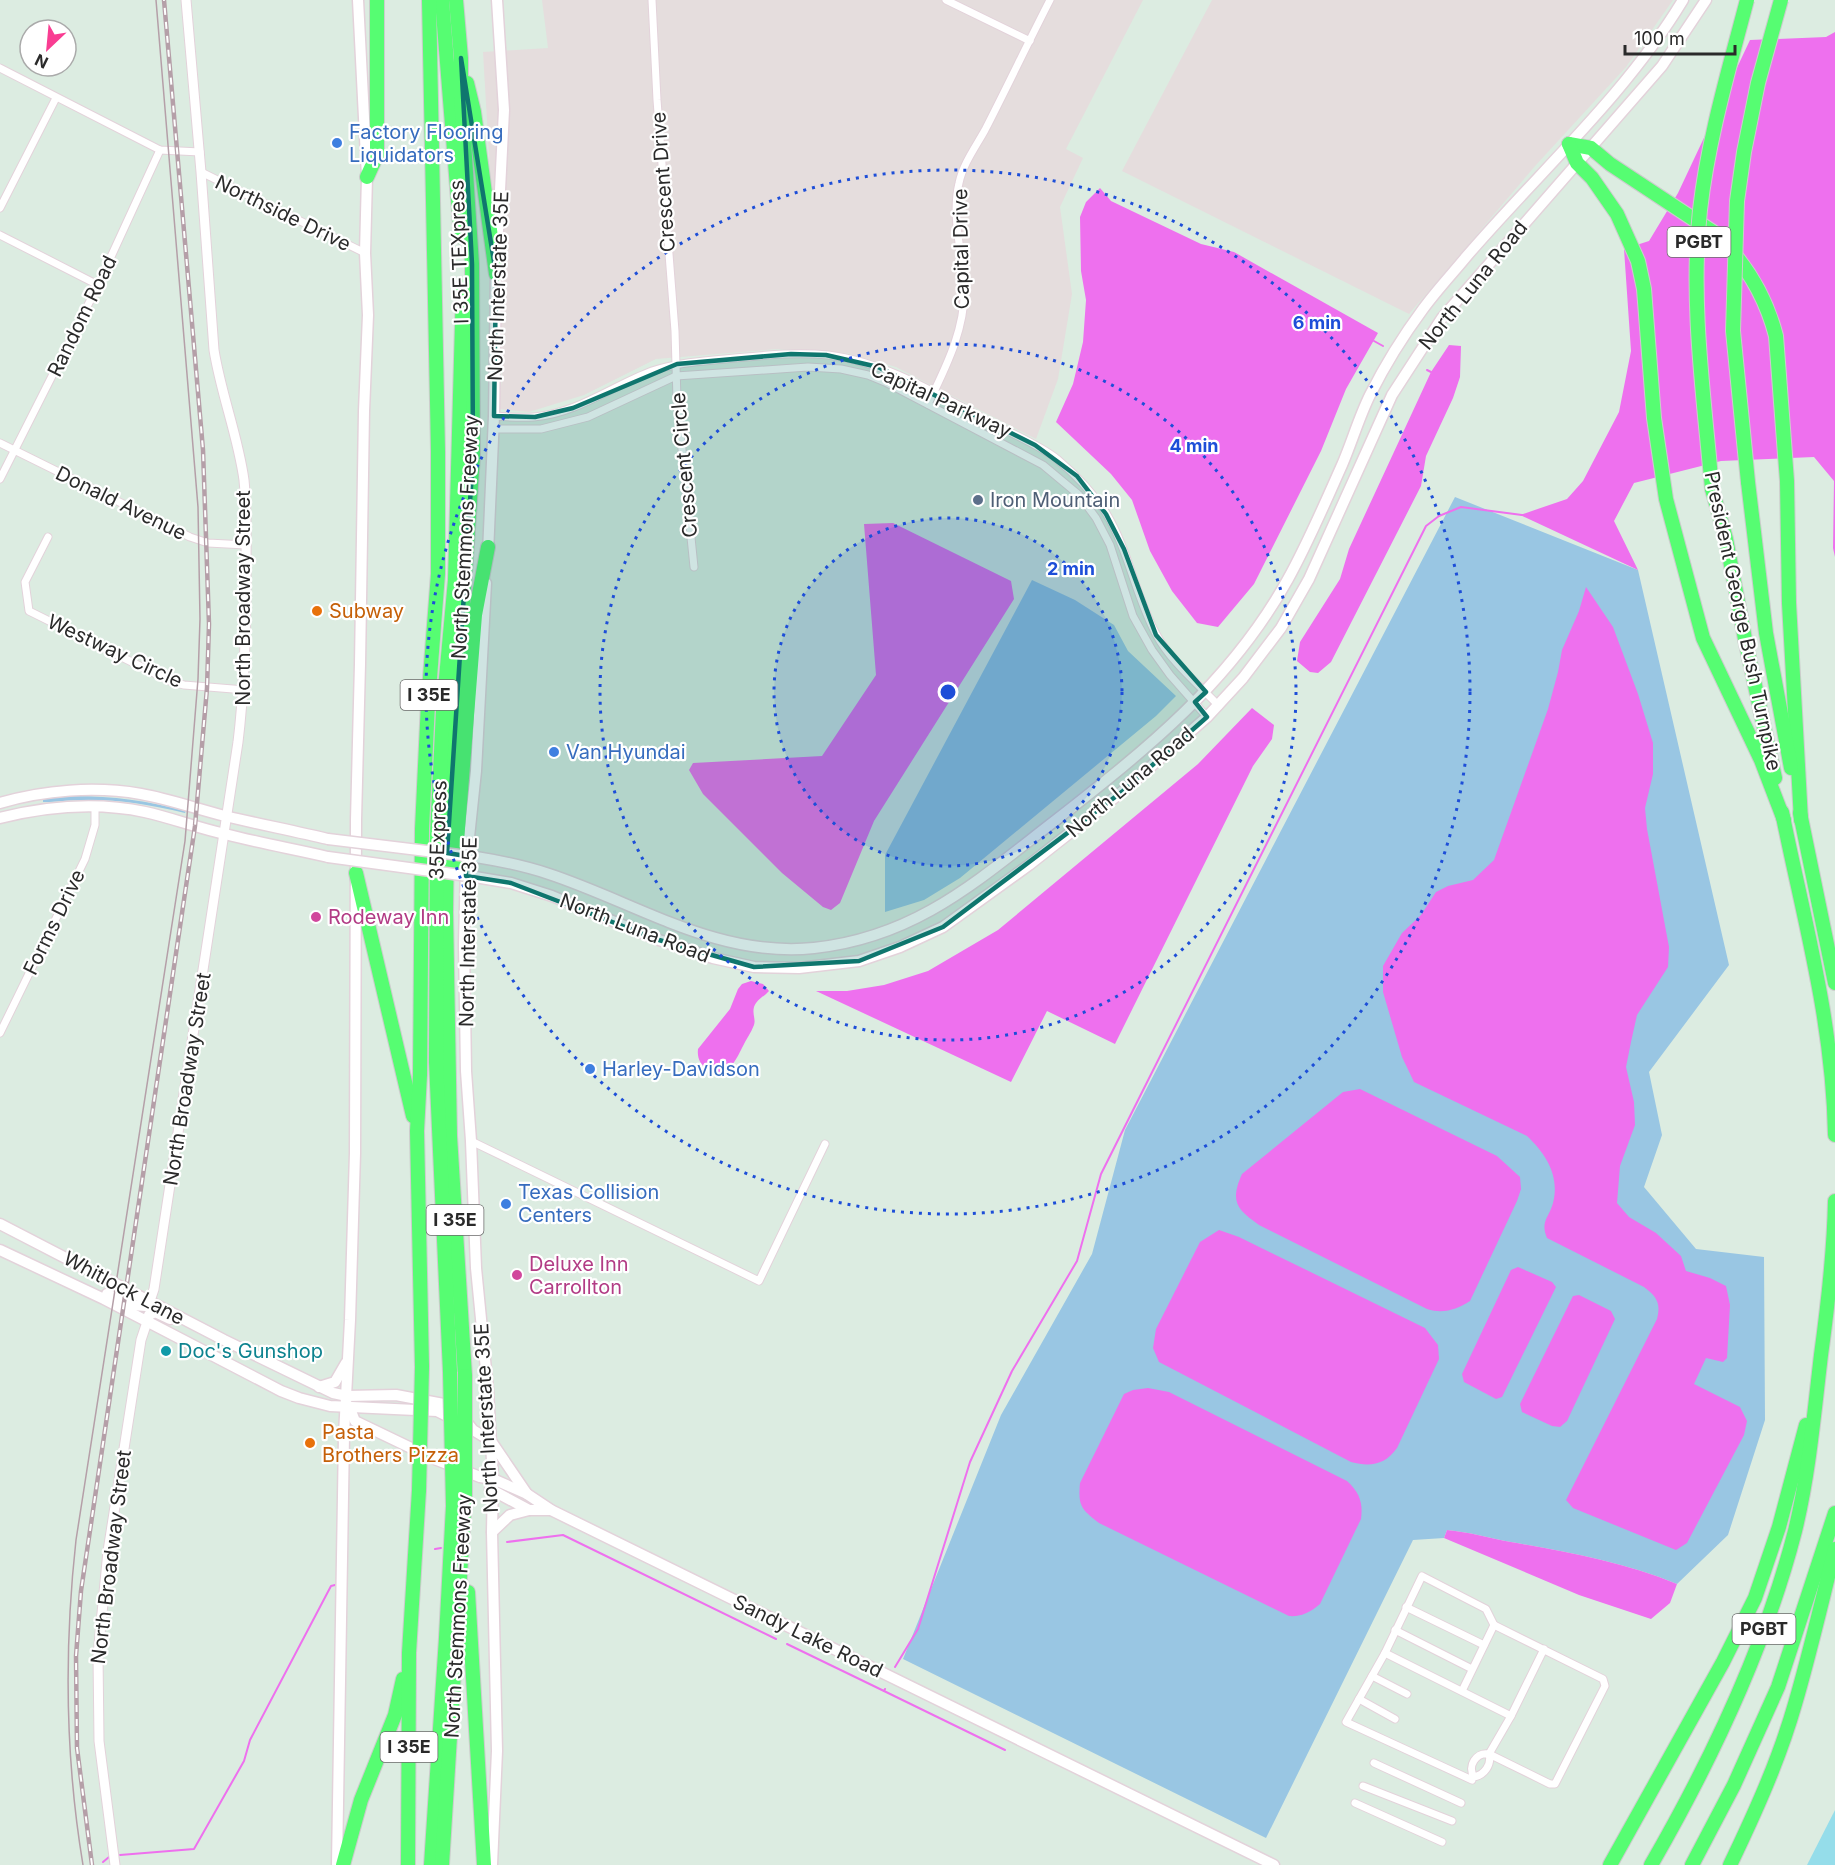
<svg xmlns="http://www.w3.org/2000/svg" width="1835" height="1865" font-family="Inter,sans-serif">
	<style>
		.industrial { fill: #e5dddd }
		.green { fill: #99c6e3 }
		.pitch { fill: #95ddea }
		.water { fill: #ee70ee }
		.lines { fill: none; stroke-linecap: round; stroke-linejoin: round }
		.stream { stroke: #ee70ee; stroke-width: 2 }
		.minor-casing { stroke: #e3d2da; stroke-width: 9 }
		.tertiary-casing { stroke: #e3d2da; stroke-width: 11 }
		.secondary-casing { stroke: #e3d2da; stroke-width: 13 }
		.motorway-casing { stroke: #ccc; stroke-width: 16 }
		.minor { stroke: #fff; stroke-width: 7 }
		.tertiary { stroke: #fff; stroke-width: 9 }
		.secondary { stroke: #fff; stroke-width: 10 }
		.motorway { stroke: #56fd72; stroke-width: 14 }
		.tram { stroke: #b59fa8; stroke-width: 1.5 }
		.rail-casing { stroke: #b59fa8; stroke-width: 4.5 }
		.rail { stroke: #fff; stroke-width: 2; stroke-dasharray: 7; stroke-linecap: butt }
		.secondary-bridge-casing { stroke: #e3d2da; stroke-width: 13; stroke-linecap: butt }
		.motorway-bridge-casing { stroke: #ccc; stroke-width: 16; stroke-linecap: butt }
		.secondary-bridge { stroke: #fff; stroke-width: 10 }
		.motorway-bridge { stroke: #56fd72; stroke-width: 14 }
		.marked { fill: #0f766e; fill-opacity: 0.2; stroke: #0f766e; stroke-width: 4.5; stroke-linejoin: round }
		.ring { fill: none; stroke: #1d4ed8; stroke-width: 3; stroke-dasharray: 3 6 }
		.shop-dot { fill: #3f7fe0; stroke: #fff; stroke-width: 2 }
		.service-dot { fill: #5c6f8a; stroke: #fff; stroke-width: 2 }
		.food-dot { fill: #e8710a; stroke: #fff; stroke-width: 2 }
		.hotel-dot { fill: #d1479c; stroke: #fff; stroke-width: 2 }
		.culture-dot { fill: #0f9aa8; stroke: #fff; stroke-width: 2 }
		.labels { text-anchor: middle; stroke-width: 4.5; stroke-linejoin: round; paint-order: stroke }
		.shield { fill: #fff; stroke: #6a6a6a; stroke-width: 1.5 }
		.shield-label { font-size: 18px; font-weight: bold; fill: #2a2a2a }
		.shop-label { font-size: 20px; fill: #366cbe; stroke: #fff; text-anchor: start }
		.street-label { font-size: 20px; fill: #2a2a2a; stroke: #fff }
		.service-label { font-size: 20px; fill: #4e5e75; stroke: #fff; text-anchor: start }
		.food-label { font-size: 20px; fill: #c56008; stroke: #fff; text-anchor: start }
		.hotel-label { font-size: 20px; fill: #b23c85; stroke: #fff; text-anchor: start }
		.culture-label { font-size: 20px; fill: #0d838f; stroke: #fff; text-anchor: start }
		.centre { fill: #1d4ed8; stroke: #fff; stroke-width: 3 }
		.ring-label { font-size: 18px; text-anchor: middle; font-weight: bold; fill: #1d4ed8; stroke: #fff; stroke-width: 4.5; stroke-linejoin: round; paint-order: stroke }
	</style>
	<rect width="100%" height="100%" fill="#dcece1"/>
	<g class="industrial">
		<path d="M542,0h601l-77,149 17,9 -23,49 12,87 -14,85 -22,60 -140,-72 -49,-14 -69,-4 -122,10 -72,36 -55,17 -31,-3 4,-31 -19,-326 65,-4z"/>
		<path d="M1212,0h461l-47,67 -90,98 -127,149 -287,-143z"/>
	</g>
	<g class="green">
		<path d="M1455,497l183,73 91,395 -80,107 13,63 -18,52 52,62 68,8 1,163 -37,115 -51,49c-53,-22 -110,-32 -166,-42 -22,-4 -42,-10 -64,-12l-3,8 -31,2 -147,298 -363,-179 98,-244 91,-161 33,-124z"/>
		<path d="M1032,580l43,20 39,25 14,26 48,45 -20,20 -196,162 -36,22 -39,12v-57z"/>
		<path d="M74,796c39,0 74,5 112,15l-1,2c-48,-12 -87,-16 -136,-11h-6v-3z"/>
	</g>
	<path class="pitch" d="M1835,1810v55h-28z"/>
	<g class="water">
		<path d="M1835,32v525l-2,-9 1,-67 -20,-24 -93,4 -87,22 -20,38 24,49 -118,-55 47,-16 16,-18 36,-69 12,-61 -7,-102 25,-8 29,-48 72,-153 76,-3z"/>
		<path d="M1100,188l11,13 90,43 33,8 144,81 -32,56 -25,62 -67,133 -36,43 -21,-4 -25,-32 -22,-40 -18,-51 -21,-26 -55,-52 17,-38 10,-42 3,-42 -5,-29 -1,-54 6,-15z"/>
		<path d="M1449,345l12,1 -1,31 -7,21 -27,58 -5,30 -90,176 -13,11 -8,-1 -13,-11 3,-19 40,-63 9,-30 82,-177z"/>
		<path d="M893,523l118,58 3,18 -140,222 -34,82 -9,7 -8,-3 -41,-34 -79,-79 -14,-24 4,-7 129,-7 54,-81 -12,-151z"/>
		<path d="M1586,587l27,40 25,67 15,49v31l-8,34 2,21 22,118 -1,20 -31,48 -6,27 -5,25 8,35 1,23 -15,41 -3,37 12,14 27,16 25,23 5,15 24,7 16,8 4,19 -3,53 -4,4 -17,-4 -12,26 46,23 7,14 -3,14 -57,108 -11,7 -103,-42 -7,-8 91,-181c4,-16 0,-22 -13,-32l-97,-49c-7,-17 2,-20 6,-35 7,-27 -7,-49 -26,-67l-113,-54 -12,-25 -19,-65v-26l19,-33 19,-18 15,-23 12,-6 25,-6 21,-20 54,-151 10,-37 4,-22 17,-39z"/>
		<path d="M1252,708l22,17 -2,14 -19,27 -138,278 -68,-33 -36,71 -195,-91h31l37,-6 44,-14 70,-41 200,-166z"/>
		<path d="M751,981l12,3 6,7c-4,5 -12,8 -15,16 -2,7 2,12 0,18 -3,8 -8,14 -11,21 -7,14 -18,38 -36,23 -7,-5 -10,-11 -9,-20l32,-40 8,-20 4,-5z"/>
		<path d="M1360,1089l137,67 23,21 1,12 -4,12 -47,100c-14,9 -27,13 -43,8l-168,-84c-23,-16 -29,-24 -17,-51l101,-82z"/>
		<path d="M1219,1230l20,7 186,91 13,17 1,14 -42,89c-12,17 -27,19 -46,14l-192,-100 -6,-14 3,-19 44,-87z"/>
		<path d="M1518,1267l34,15 4,5 -54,110 -6,2 -32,-17 -2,-8 49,-104z"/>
		<path d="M1579,1295l32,16 4,8 -48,102 -7,6 -8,-1 -30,-14 -2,-8 53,-108z"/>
		<path d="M1148,1388l21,4 178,89c13,12 16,22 14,38l-41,85c-9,8 -19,13 -31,12l-190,-93c-18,-14 -21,-17 -19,-40l44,-89 9,-4z"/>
		<path d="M1447,1530c22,2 42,8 64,12 56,10 113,20 166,42l-7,19 -19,16 -72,-24 -135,-57z"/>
	</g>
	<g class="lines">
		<g class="stream">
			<path d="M1374,341l9,5"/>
			<path d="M1427,370l4,2"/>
			<path d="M507,1542l56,-7 213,104"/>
			<path d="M435,1549l6,-1"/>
			<path d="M787,1644l97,47"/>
			<path d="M895,1667l23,-38 52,-167 42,-91 65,-110 24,-87 325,-648 13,-10 22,-9 61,8"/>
			<path d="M885,1689l-1,2 121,59"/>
			<path d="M120,1855l74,-6 50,-88 6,-21 81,-154 4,-1"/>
			<path d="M103,1862l6,-5"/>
		</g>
		<g class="minor-casing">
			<g id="minor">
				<path d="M652,0l5,100 18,231 2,69 17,167"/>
				<path d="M946,0l84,41"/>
				<path d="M0,68l160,82 40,2"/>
				<path d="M201,172l164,81"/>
				<path d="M0,208l56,-110"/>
				<path d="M0,235l98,50"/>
				<path d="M928,404c18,-37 39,-78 36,-121 -2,-32 -13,-67 -5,-100 4,-19 16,-35 26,-53 22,-43 43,-87 65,-130"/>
				<path d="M494,416c13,1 27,2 40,1 44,-4 78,-31 118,-46 21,-7 41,-9 62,-11 38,-3 76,-9 114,-5 59,7 114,42 166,69 21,11 45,21 63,35 19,16 36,34 49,54 23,38 29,82 50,121 15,28 41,49 63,72"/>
				<path d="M493,429h48l47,-12 88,-41 132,-9 33,2 27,6 17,7 158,83 36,30 17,23 14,27 23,71 19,34 18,25 37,42"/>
				<path d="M0,443l190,94 18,6 38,2"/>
				<path d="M0,479l98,-194 62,-135"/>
				<path d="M48,537l-23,45 4,29 143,71 12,3 61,5"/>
				<path d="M0,1033l85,-174 10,-34v-18"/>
				<path d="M471,1141l288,140 66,-137"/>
				<path d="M1406,1607l78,38"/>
				<path d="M1395,1630l77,39"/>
				<path d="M1385,1653l126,63"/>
				<path d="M1372,1676l35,18"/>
				<path d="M1462,1691l32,-66"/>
				<path d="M1359,1699l36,20"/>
				<path d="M1374,1763l87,40"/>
				<path d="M1472,1780l-126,-58 39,-69 37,-77 64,33 8,16 109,54 2,7 -50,98h-5l-61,-30c-13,-2 -22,12 -15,23 10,-2 18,-12 15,-23l22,-38 33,-67"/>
				<path d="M1363,1786l89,35"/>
				<path d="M1355,1803l87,39"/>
			</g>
		</g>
		<g class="tertiary-casing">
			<g id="tertiary">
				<path d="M150,1301l4,-12 84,-547c7,-57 8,-113 8,-170 0,-30 1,-62 -2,-92 -6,-44 -23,-86 -30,-130l-13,-178 -15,-172"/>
				<path d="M115,1865l-16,-124 -1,-86 10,-104 33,-211 6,-18"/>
			</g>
		</g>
		<g class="secondary-casing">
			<g id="secondary">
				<path d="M497,250l7,-140 -7,-110"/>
				<path d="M488,553l6,-137 2,-147"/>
				<path d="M486,583l-10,188 -10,95 -2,78 2,127 5,70 5,127 12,122 5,89 -1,53 5,219 -5,114"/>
				<path d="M0,803c44,-13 95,-17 141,-9 28,5 56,15 84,22 34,8 69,15 103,23"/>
				<path d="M0,818c48,-12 97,-16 145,-6 27,6 53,16 80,22 34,9 69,15 103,23"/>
				<path d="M476,857c25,4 49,9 73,17 88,29 168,84 265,74 103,-11 164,-68 242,-128 91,-71 175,-138 232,-241 20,-36 37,-76 54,-114 10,-23 17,-48 28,-70 15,-30 33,-59 53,-86 13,-18 29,-35 43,-52 73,-85 159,-161 217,-257"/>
				<path d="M475,877l36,6 41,13 107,44 54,18 41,9 45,1 60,-7 41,-14 43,-20 86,-62 94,-74 84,-74 36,-39 38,-50 28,-49 83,-184 50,-77 220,-252 44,-66"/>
				<path d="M0,1224l224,116 109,53 14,3 49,-1 58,11 19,24 18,11 36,53"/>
				<path d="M0,1250l104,49 177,92 18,7 31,8 107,5 20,10"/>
				<path d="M107,1294l25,11 14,1 4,-5"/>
				<path d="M147,1322l2,-7 6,-3 15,7"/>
				<path d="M319,1387l16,-5 11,-19"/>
				<path d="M349,1406l6,15 77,37 48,19 13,2 34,15 24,16 723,355"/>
				<path d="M490,1489l39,21"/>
				<path d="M492,1532l18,-17 19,-5h22"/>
				<path d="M337,1865l7,-430 6,-115 5,-167 1,-333 4,-156 4,-253 4,-96 -3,-62 2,-76 -9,-177"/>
			</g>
		</g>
		<g class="motorway-casing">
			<g id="motorway">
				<path d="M442,0l19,237"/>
				<path d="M456,0l5,58v38l11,168 1,192 -26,381 -1,75 4,224 15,240"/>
				<path d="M467,83l7,29 22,162"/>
				<path d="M1569,144l22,4 19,16 103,68c32,29 52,62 63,104l11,145 2,122 12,217"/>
				<path d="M1569,144l8,19 15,15 25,36 21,47 6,28 10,129 12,81 37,139 58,122 23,60"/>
				<path d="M367,177l10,-22v-155"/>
				<path d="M1748,482l18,151 25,135"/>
				<path d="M1712,489l14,50 19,100 30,139"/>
				<path d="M1782,812c22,109 51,209 53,323"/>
				<path d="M1800,813l35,170"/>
				<path d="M455,866l20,-251 13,-68"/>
				<path d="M356,873l57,243"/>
				<path d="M422,1367l-5,-236 3,-56 2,-246 6,-126 10,-129v-123l-9,-451"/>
				<path d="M450,1372l-14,-310 1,-227 6,-124 12,-131 8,-294"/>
				<path d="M468,1592l16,273"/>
				<path d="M343,1865l18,-65 34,-85 8,-36"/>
				<path d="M408,1865l1,-212 10,-163"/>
				<path d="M431,1865l15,-227 7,-132"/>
				<path d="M442,1865l23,-369"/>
				<path d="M1610,1865l113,-203 32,-64 24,-71 27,-102"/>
				<path d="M1651,1865c60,-104 114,-217 144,-334 14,-57 19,-117 26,-176 7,-51 13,-102 14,-154"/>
				<path d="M1692,1865l42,-80 44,-98 57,-174"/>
				<path d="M1730,1865c25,-52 49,-105 65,-161 15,-51 27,-104 40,-155"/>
			</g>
		</g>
		<use href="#minor" class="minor"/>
		<use href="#tertiary" class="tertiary"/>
		<use href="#secondary" class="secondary"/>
		<use href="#motorway" class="motorway"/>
		<path class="tram" d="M83,1865c-18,-108 -19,-216 -7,-325l109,-699 13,-162 2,-60 -2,-112 -42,-507"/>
		<g class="rail-casing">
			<path id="rail" d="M92,1865l-15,-117 -1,-92 5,-65 114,-765 12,-138 2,-64 -6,-174 -39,-450"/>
		</g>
		<use href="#rail" class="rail"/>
		<g class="secondary-bridge-casing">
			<g id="secondary-bridge">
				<path d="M328,839l148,18"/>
				<path d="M328,857l147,20"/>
			</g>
		</g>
		<g class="motorway-bridge-casing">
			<g id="motorway-bridge">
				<path d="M1748,482l-15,-151 4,-130 7,-49 14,-69 23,-83"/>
				<path d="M1712,489c-8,-92 -22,-187 -12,-279 8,-71 29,-141 47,-210"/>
				<path d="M450,1372l3,134"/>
				<path d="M465,1376v120"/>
				<path d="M419,1490l3,-123"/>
			</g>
		</g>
		<use href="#secondary-bridge" class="secondary-bridge"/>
		<use href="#motorway-bridge" class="motorway-bridge"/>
	</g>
	<path class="marked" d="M461,58l35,216 -2,142 41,1 38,-9 104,-44 114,-10 35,1 52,12 157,78 42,31 29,38 18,35 32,86 50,57 -11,10 12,15 -84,74 -180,136 -84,34 -105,6 -95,-27 -148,-57 -45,-7v-20l-19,-3 26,-397 -1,-192z"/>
	<circle cx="948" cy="692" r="174" fill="#1d4ed8" fill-opacity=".12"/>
	<g class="ring">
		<circle cx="948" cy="692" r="174"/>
		<circle cx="948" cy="692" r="348"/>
		<circle cx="948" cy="692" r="522"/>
	</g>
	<g class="shop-dot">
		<circle cx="337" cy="143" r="6"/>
		<circle cx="554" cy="752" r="6"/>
		<circle cx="590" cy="1069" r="6"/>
		<circle cx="506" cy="1204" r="6"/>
	</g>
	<circle class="service-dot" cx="978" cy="500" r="6"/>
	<g class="food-dot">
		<circle cx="317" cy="611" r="6"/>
		<circle cx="310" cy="1443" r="6"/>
	</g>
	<g class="hotel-dot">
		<circle cx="316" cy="917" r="6"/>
		<circle cx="517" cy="1275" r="6"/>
	</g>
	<circle class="culture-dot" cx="166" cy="1351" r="6"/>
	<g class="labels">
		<g class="shield">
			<rect x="1667.5" y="227" width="63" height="30" rx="4.5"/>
			<rect x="400.5" y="680" width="57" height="30" rx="4.5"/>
			<rect x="426.5" y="1205" width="57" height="30" rx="4.5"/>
			<rect x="1732.5" y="1614" width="63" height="30" rx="4.5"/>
			<rect x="380.5" y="1732" width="57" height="30" rx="4.5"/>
		</g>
		<g class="shield-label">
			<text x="1699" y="248">PGBT</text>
			<text x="429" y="701">I 35E</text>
			<text x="455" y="1226">I 35E</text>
			<text x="1764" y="1635">PGBT</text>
			<text x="409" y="1753">I 35E</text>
		</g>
		<g class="shop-label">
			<text x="349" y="139">Factory Flooring<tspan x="349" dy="23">Liquidators</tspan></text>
			<text x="566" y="759">Van Hyundai</text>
			<text x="602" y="1076">Harley-Davidson</text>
			<text x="518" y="1199">Texas Collision<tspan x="518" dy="23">Centers</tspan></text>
		</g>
		<g class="street-label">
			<text transform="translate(663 182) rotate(-94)" y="7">Crescent Drive</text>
			<text transform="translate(283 213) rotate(26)" y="7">Northside Drive</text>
			<text transform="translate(961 249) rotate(-91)" y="7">Capital Drive</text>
			<text transform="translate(459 252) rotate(-92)" y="7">I 35E TEXpress</text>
			<text transform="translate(1473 285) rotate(-51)" y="7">North Luna Road</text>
			<text transform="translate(498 286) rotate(-88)" y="7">North Interstate 35E</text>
			<text transform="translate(82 316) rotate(-64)" y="7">Random Road</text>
			<text transform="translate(941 400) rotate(25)" y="7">Capital Parkway</text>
			<text transform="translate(684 465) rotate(-95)" y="7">Crescent Circle</text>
			<text transform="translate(121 503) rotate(26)" y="7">Donald Avenue</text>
			<text transform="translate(465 537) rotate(-87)" y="7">North Stemmons Freeway</text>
			<text transform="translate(243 598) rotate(-90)" y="7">North Broadway Street</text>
			<text transform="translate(1743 621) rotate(78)" y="7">President George Bush Turnpike</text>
			<text transform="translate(115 651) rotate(25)" y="7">Westway Circle</text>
			<text transform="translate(1130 782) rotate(-40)" y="7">North Luna Road</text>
			<text transform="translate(438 830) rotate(-88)" y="7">35Express</text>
			<text transform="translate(54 922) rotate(-64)" y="7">Forms Drive</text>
			<text transform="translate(635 928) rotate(21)" y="7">North Luna Road</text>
			<text transform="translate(468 932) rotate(-89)" y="7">North Interstate 35E</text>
			<text transform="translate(187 1079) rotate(-81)" y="7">North Broadway Street</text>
			<text transform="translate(124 1288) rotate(28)" y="7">Whitlock Lane</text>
			<text transform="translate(486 1418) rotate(-93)" y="7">North Interstate 35E</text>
			<text transform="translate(111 1557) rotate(-83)" y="7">North Broadway Street</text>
			<text transform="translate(458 1616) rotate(-87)" y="7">North Stemmons Freeway</text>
			<text transform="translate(808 1636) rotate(26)" y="7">Sandy Lake Road</text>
		</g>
		<g class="service-label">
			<text x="990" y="507">Iron Mountain</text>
		</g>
		<g class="food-label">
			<text x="329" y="618">Subway</text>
			<text x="322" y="1439">Pasta<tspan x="322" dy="23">Brothers Pizza</tspan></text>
		</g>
		<g class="hotel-label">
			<text x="328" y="924">Rodeway Inn</text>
			<text x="529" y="1271">Deluxe Inn<tspan x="529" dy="23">Carrollton</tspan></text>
		</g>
		<g class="culture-label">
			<text x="178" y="1358">Doc's Gunshop</text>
		</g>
	</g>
	<circle cx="948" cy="692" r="9" class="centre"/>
	<g class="ring-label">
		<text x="1317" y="329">6 min</text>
		<text x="1194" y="452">4 min</text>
		<text x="1071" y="575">2 min</text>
	</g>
	<g transform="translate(48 48) rotate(206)"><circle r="28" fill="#ffffff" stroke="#aaaaaa" stroke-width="1.5"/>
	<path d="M0-4.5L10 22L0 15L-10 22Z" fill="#f93d92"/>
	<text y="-9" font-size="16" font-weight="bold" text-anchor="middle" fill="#2a2a2a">N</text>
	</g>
	<path d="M1625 45v9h110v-9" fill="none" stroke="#2a2a2a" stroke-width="3"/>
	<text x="1634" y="45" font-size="18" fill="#2a2a2a" stroke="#ffffff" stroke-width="4.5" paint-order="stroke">100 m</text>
</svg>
